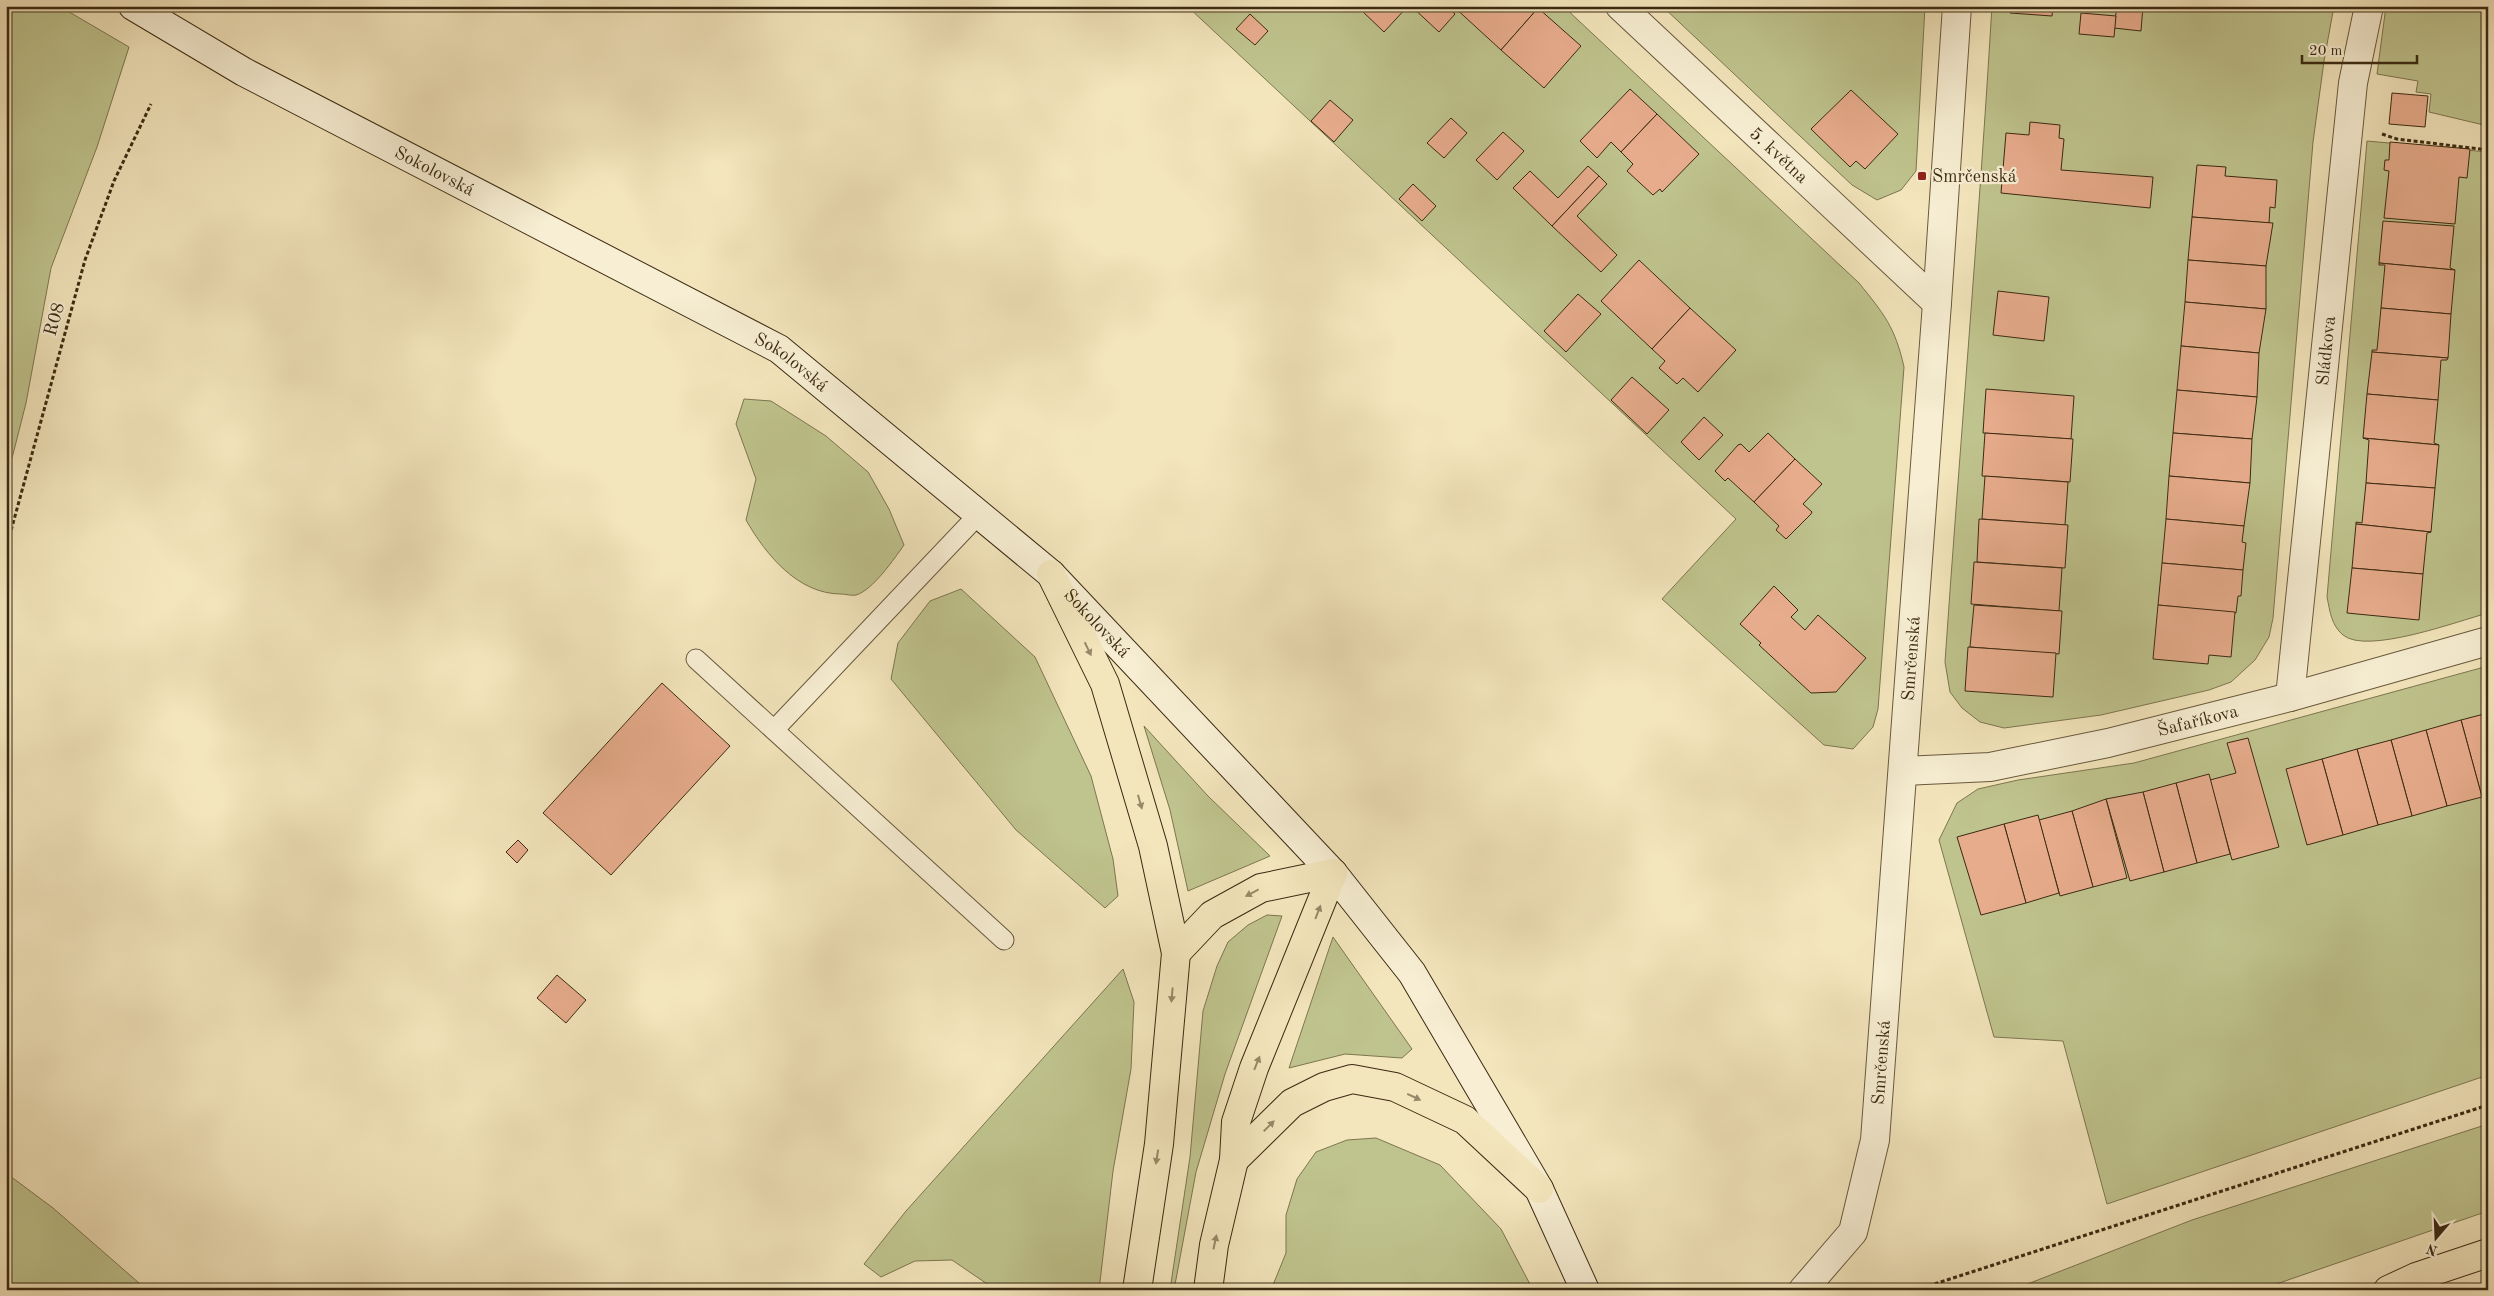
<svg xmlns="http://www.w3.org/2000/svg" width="2494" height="1296" font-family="'Old Standard TT',serif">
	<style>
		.green { fill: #bfc38d; stroke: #7d7650 }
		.building { fill: #e7ac8c; stroke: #3b2a12 }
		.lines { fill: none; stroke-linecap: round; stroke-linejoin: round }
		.lane-casing { stroke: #69593c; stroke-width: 21 }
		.street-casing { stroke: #69593c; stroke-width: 30 }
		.secondary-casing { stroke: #3b2a12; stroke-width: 30 }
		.highway-casing { stroke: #3b2a12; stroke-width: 30 }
		.path { stroke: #3b2a12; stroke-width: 3; stroke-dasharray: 4 2.5; stroke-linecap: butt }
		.lane { stroke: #f7eed3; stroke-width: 19 }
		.street { stroke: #f7eed3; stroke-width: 28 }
		.secondary { stroke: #f7eed3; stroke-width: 28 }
		.highway { stroke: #f3e5bc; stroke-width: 28 }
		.oneway { fill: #978867 }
		.poi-dot { fill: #8f2418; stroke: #f7eed3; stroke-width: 2 }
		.labels { text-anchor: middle; stroke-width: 4.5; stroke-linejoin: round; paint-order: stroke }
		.street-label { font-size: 18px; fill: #3b2a12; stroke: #f7eed3 }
		.poi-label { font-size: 18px; fill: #3b2a12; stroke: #f7eed3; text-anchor: start }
	</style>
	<rect width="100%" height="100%" fill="#f3e5bc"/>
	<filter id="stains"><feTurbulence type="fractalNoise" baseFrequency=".004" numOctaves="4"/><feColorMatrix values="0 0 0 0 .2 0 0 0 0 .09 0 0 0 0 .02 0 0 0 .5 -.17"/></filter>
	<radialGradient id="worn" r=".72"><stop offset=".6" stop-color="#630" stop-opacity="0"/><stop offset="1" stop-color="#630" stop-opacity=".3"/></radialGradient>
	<g class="green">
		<path d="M6,6h53l70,41 -32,100 -46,121 -25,135 -20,79z"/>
		<path d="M1187,6h376l296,277c25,31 36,44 45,84l-26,342 -5,18 -20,22 -29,-4 -162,-146 74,-80z"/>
		<path d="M1662,6h263l-9,165 -15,19 -24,10 -25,-15z"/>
		<path d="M1992,6h342l-10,55 -11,81 -40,476 -4,19 -14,23 -24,22 -22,8 -108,25 -97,13 -24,-6 -18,-14 -12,-16 -5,-30c15,-219 34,-437 47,-656z"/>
		<path d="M2386,6h102v120l-59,-14 2,-18 -15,-2 2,-11 -41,-7z"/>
		<path d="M2367,141l121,11v461c-30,8 -121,42 -145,22 -12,-10 -13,-24 -16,-38z"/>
		<path d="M744,399l27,2 55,35 42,36 21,37 15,36c-10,14 -31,45 -48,50 -4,1 -11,-1 -15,-1 -43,0 -75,-39 -95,-74l10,-41 -20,-55z"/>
		<path d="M961,589l74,68 56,119 22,83 5,37 -13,12 -89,-78 -125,-151 7,-36 32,-42z"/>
		<path d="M2488,666v409l-381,129 -44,-163 -69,-4 -55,-197 18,-37 21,-14 40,-9 116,-17z"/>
		<path d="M1144,726l64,70 62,60 -82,35 -18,-81z"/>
		<path d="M1267,915l15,1 -57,158 -29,98 -22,118h-4l20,-133 13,-146 14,-45 11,-24 20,-17z"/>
		<path d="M1333,937l79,112 -10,9 -57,-4 -56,14z"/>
		<path d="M1123,969l11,33 -3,67 -18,102 -14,119h-103l-44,-30 -37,1 -34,16 -17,-13 42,-53z"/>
		<path d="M2488,1124v87l-229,79h-247l180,-70z"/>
		<path d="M1376,1138l64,27 61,64 32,61h-262l15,-37v-38l11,-36 19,-27 31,-12z"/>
		<path d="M6,1173l47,35 94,82h-141z"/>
	</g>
	<g class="building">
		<path d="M1361,6h47l-24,26 -25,-24z"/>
		<path d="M1411,6h35l9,8 -16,18z"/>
		<path d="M1453,6h83l2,2 -37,42z"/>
		<path d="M2010,6h43l-1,10 -42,-3z"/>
		<path d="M2117,6h26l-2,25 -27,-3z"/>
		<path d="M1538,8l43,38 -37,42 -43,-38z"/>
		<path d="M2081,13l35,3 -2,21 -35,-3z"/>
		<path d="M1250,14l18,17 -13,14 -19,-16z"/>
		<path d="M1630,89l27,25 -36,38 -10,-10 -14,16 -17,-17z"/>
		<path d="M1851,90l47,44 -33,35 -9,-8 -6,6 -39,-38z"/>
		<path d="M2392,93l36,3 -3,31 -36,-3z"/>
		<path d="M1330,100l23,20 -19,22 -23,-21z"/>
		<path d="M1657,114l42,40 -37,38 -2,-3 -7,6 -26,-24 6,-7 -12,-12z"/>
		<path d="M1451,118l16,15 -23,25 -17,-15z"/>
		<path d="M2030,122l30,3 -1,13 5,1 -3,31 92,7 -3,31 -149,-15 5,-60 23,2z"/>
		<path d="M1503,132l21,19 -27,29 -21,-20z"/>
		<path d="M2390,142l80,7 -3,29 -8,-1 -4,47 -71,-6 5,-47 -5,-1 1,-10h4z"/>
		<path d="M2197,165l29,2 -1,9 52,4 -2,28 -5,-1 -1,16 -77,-6z"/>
		<path d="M1588,166l11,10 -47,50 -39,-38 17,-17 28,27z"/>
		<path d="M1599,176l8,8 -30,32 40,39 -16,17 -49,-46z"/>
		<path d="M1413,184l23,22 -14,15 -23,-22z"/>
		<path d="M2192,217l81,6 -7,43 -78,-6z"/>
		<path d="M2383,221l71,5 -4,42 5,2 -76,-7z"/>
		<path d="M1639,260l51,48 -38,41 -51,-48z"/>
		<path d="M2188,260l78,6v43l-81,-7z"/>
		<path d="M2379,263l76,7 -4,44 -70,-6 4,-43h-6z"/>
		<path d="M1998,291l51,6 -5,44 -51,-6z"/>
		<path d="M1578,294l23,20 -35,38 -22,-21z"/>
		<path d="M2185,302l81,7 -7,44 -78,-7z"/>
		<path d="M1690,308l46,42 -38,42 -15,-14 -6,6 -18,-16 6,-7 -13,-12z"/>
		<path d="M2381,308l70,6 -3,44 -76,-6v-2h5z"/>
		<path d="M2181,346l78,7 -2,44 -80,-7z"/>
		<path d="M2372,352l76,6 -1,2h-6l-3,40 -71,-6z"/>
		<path d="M1632,377l37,33 -22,24 -36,-34z"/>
		<path d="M1986,389l88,7 -3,43 -88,-6z"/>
		<path d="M2177,390l80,7 -5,42 -79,-6z"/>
		<path d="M2367,394l71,6 -4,43 5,2 -76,-7z"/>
		<path d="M1704,417l19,18 -24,25 -18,-18z"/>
		<path d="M1768,433l27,26 -41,43 -26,-24 -3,3 -10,-10 23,-26 3,-1 8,8z"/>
		<path d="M1985,433l88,6 -3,43 -88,-6z"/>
		<path d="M2173,433l79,6 -2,44 -81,-7z"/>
		<path d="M2363,438l76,7 -4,43 -69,-5 3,-43z"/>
		<path d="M1795,459l27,25 -19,20 9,8 -1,2 -25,25 -10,-9 3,-4 -25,-24z"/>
		<path d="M1985,476l83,6 -3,43 -83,-6z"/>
		<path d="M2169,476l81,7 -6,43 -78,-7z"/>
		<path d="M2366,483l69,5 -4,44 -75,-8v-2l6,1z"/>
		<path d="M1979,519l89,6 -3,43 -88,-6z"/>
		<path d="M2166,519l78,7 -2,16 4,1 -3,27 -81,-7z"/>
		<path d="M2356,524l75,8 -4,1 -4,41 -71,-6z"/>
		<path d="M1974,562l88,6 -3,43 -88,-7z"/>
		<path d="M2162,563l81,7 -2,26h-3l-2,17 -78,-8z"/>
		<path d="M2352,568l71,6 -4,46 -72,-7z"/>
		<path d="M1774,586l24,24 -7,7 14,13 13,-15 48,43 -30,34 -25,1 -52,-48 2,-2 -21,-19z"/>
		<path d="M1974,605l88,6 -3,43 -89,-7z"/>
		<path d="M2158,605l77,7 -4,45 -22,-2 -1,9 -55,-5z"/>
		<path d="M1968,647l88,6 -3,44 -88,-6z"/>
		<path d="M662,683l68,63 -119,129 -68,-62z"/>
		<path d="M2488,713v82l-6,2 -21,-77z"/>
		<path d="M2461,720l21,77 -35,9 -21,-76z"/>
		<path d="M2426,730l21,76 -35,10 -21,-76z"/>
		<path d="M2248,738l31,109 -47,13 -22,-80 26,-7 -9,-30z"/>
		<path d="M2391,740l21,76 -34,9 -21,-76z"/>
		<path d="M2357,749l21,76 -35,10 -21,-76z"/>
		<path d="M2322,759l21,76 -36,10 -21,-76z"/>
		<path d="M2209,774l21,80 -33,9 -21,-80z"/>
		<path d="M2176,783l21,80 -33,9 -21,-80z"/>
		<path d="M2143,792l21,80 -34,9 -24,-82z"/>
		<path d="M2106,799l21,79 -34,9 -21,-76z"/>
		<path d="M2072,811l21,76 -33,9 -21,-76z"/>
		<path d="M2038,815l21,78 -33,10 -22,-79z"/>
		<path d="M2004,824l22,79 -45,12 -24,-78z"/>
		<path d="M518,840l10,10 -11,13 -11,-11z"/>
		<path d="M557,975l29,25 -20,23 -29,-25z"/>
	</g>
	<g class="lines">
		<g class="lane-casing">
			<g id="lane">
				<path d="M696,659l308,281"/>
				<path d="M774,730l205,-216"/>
			</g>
		</g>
		<g class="street-casing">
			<g id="street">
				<path id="s1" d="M1620,6l317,297"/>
				<path id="s2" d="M2290,697l63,-614 16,-77"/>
				<path id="s3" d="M1903,771l87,-4 118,-24 182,-46 198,-56"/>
				<path id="s4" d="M1803,1290l50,-58 22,-92 62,-837 20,-297"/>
			</g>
		</g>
		<g class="secondary-casing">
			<g id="secondary">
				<path id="s5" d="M133,6l111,66 535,277 272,225 282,299 79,100 127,216 46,101"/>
			</g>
		</g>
		<g class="highway-casing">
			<g id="highway">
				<path d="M1051,574l54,110 48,162 23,107 -17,191 -22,146"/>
				<path d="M1176,953l36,-38 49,-27 72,-15"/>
				<path d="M1234,1160l58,-57 32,-16 28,-8 43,8 70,33 74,69"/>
				<path d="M1208,1290l6,-45 20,-85 2,-38 18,-54 79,-195"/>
				<path d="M2388,1290l28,-13 72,-24"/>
			</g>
		</g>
		<g class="path">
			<path d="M2382,134l15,5 91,11"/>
			<path d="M6,549l79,-289 29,-79 37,-77"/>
			<path d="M1916,1290l572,-185"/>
		</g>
		<use href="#lane" class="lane"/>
		<use href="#street" class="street"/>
		<use href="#secondary" class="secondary"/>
		<use href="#highway" class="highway"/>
	</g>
	<defs><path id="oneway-solid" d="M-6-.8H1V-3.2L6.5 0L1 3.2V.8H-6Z" transform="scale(1.25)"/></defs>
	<g class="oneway">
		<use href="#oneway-solid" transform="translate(1088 649) rotate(64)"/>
		<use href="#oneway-solid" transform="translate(1140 802) rotate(74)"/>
		<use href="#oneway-solid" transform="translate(1252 893) rotate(152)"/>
		<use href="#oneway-solid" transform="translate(1318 912) rotate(-69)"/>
		<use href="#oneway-solid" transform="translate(1172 995) rotate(95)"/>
		<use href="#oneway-solid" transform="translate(1257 1063) rotate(-68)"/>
		<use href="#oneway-solid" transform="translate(1414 1097) rotate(25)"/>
		<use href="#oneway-solid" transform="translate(1269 1126) rotate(-45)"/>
		<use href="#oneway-solid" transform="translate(1157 1157) rotate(99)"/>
		<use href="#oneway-solid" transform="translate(1215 1242) rotate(-78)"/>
	</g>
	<rect class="poi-dot" x="1917" y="171" width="10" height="10" rx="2.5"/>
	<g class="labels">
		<g class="street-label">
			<text dy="6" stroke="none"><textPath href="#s1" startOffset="218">5. května</textPath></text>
			<text dy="6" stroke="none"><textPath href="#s5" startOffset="344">Sokolovská</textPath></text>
			<text transform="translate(54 319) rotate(-74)" y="6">R08</text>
			<text dy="6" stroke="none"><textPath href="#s2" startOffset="348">Sládkova</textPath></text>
			<text dy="6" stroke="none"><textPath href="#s5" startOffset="749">Sokolovská</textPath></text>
			<text dy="6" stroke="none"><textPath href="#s5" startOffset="1152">Sokolovská</textPath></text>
			<text dy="6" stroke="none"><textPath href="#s4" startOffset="654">Smrčenská</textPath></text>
			<text dy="6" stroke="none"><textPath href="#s3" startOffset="300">Šafaříkova</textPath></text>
			<text dy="6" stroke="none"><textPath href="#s4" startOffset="249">Smrčenská</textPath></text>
		</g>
		<g class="poi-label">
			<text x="1932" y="182">Smrčenská</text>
		</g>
	</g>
	<rect width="2494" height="1296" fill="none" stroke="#f3e5bc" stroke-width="25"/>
	<rect x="8" y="8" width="2479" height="1281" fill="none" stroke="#3b2a12" stroke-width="2.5"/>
	<rect x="12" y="12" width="2469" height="1271" fill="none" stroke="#3b2a12"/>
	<g transform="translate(2436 1238) rotate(199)" stroke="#f7eed3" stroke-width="4" paint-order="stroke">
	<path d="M0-4L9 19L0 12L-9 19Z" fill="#3b2a12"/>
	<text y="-8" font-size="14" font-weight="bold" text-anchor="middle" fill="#3b2a12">N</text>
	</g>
	<path d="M2302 55v8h115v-8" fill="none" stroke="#3b2a12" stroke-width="2.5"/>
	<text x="2309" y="55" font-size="15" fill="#3b2a12" stroke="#f7eed3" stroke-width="4" paint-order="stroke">20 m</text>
	<rect width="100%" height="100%" filter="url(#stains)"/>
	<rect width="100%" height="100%" fill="url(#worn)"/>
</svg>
